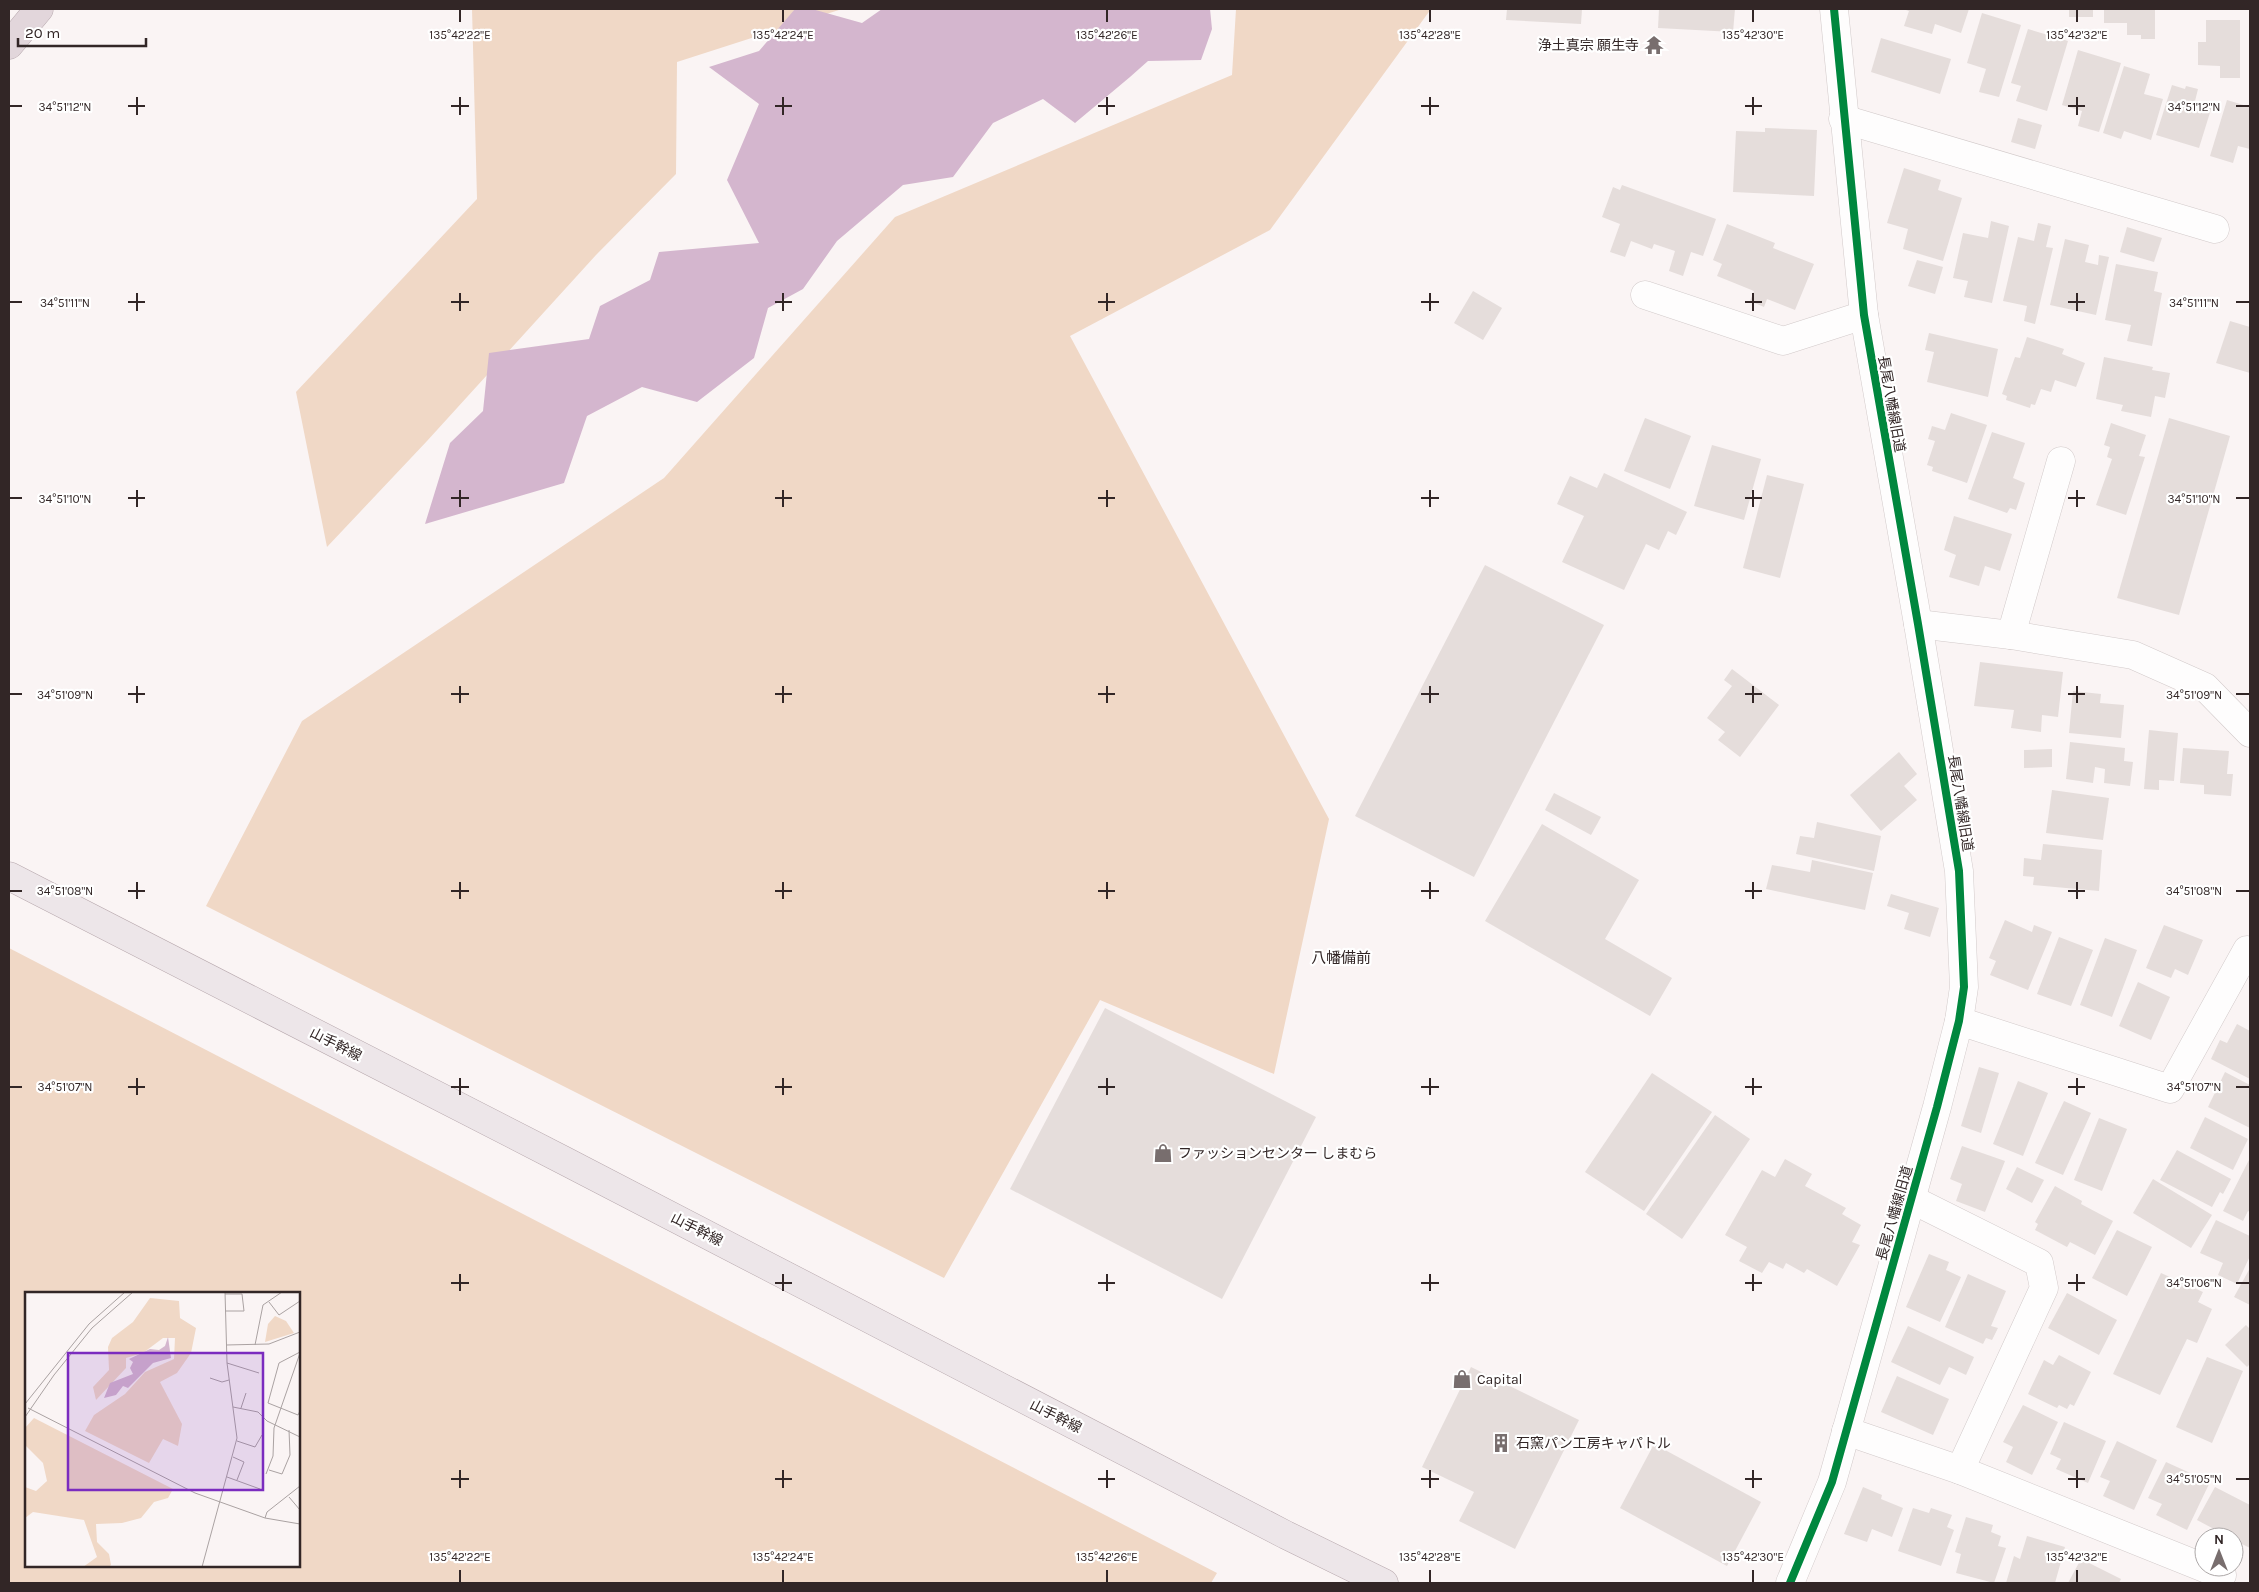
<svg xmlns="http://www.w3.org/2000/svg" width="2259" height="1592" font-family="Karla,'Noto Sans JP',sans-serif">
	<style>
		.green { fill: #f0d8c6; fill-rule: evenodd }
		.water { fill: #d4b6ce }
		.building { fill: #e5dddb }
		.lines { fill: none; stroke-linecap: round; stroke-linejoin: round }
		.minor-casing { stroke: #d2caca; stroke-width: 29 }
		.major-casing { stroke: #b7a8ad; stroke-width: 29 }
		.highway-casing { stroke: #b7a8ad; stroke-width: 29 }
		.minor { stroke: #fefdfd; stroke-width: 28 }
		.major { stroke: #ede6e9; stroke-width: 28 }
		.highway { stroke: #e2d6db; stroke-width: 28 }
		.cycleway-casing { stroke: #fff; stroke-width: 11 }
		.cycleway { stroke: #00873e; stroke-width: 8 }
		.ticks { fill: none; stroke: #322626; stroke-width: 2 }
		.labels { text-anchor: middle; stroke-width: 4.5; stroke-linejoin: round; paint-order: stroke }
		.poi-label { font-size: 14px; fill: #322626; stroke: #fff; text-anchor: start }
		.street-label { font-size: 14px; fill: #322626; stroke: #fff }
		.neighbourhood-label { font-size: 15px; fill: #322626; stroke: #fff }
		.inset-road { fill: none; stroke: #aaa2a2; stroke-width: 1 }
		.view { fill: #7b2cbf; fill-opacity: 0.15; stroke: #7b2cbf; stroke-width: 2.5 }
		.inset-edge { fill: none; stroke: #322626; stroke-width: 2.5 }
		.ticks-label { font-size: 12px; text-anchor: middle; fill: #322626; stroke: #fff; stroke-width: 4.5; stroke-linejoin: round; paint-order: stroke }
	</style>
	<rect width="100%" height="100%" fill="#faf4f4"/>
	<g class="green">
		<path d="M472,9h370l-165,53 -1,112 -80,81 -169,186 -100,106 -31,-155 181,-193z"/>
		<path d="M1236,9h195l-161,221 -200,106 259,483 -55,255 -174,-74 -156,278 -738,-372 96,-185 362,-243 231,-261 337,-142z"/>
		<path d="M9,948l1208,625 -6,10h-1202zM26,1293h273v273h-273z"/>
	</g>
	<path class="water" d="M795,9h17l50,14 20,-14h328l2,20 -11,31 -53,1 -18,16 -55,46 -32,-24 -50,24 -40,54 -50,8 -66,56 -34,48 -35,19 -14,50 -57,44 -55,-15 -55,29 -23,67 -139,41 25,-81 33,-32 6,-58 100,-14 11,-33 50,-26 9,-28 100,-9 -32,-63 32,-76 -50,-37 50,-16z"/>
	<g class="building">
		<path d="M1507,9h75l-1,15 -75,-4z"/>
		<path d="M1659,9h76l-2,23 -75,-4z"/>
		<path d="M1903,9h66l-8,24 -26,-9 -3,10 -28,-8 5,-15z"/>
		<rect x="2069" y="9" width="24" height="8"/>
		<path d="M2104,9h51v30h-14v-4h-14v-12h-23z"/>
		<path d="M1982,13l39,12 -22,72 -20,-5 7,-23 -19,-6z"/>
		<path d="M2206,20h34v58h-20v-12l-22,-1v-23h8z"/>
		<path d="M2028,29l40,12 -21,70 -31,-10 5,-15 -10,-3z"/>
		<path d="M1881,38l70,21 -11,35 -69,-22z"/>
		<path d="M2078,50l43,13 -22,69 -21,-6 4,-15 -20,-6z"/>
		<path d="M2124,66l26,8 -6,20 19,5 -12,41 -27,-9 -3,8 -18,-6z"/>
		<path d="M2172,85l13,4 1,-3 12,3 -3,12 17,5 -13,42 -43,-13z"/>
		<path d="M2227,100l23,7v42l-12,-3 -5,17 -23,-7z"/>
		<path d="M2018,118l24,7 -7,24 -24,-7z"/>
		<path d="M1765,128l52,2 -3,66 -81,-4 3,-61 29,1z"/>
		<path d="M1904,168l37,12 -3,10 24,8 -19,63 -40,-12 5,-20 -21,-6z"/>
		<path d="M1622,185l94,34 -13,37 -12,-4 -8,24 -14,-5 6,-20 -21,-7 -2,5 -21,-8 -6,16 -15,-5 10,-28 -18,-7 11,-30 7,3z"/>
		<path d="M1991,221l18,5 -17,77 -28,-6 4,-16 -15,-3 10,-45 25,5z"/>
		<path d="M2038,223l13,3 -5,21 7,1 -18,76 -11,-3 3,-15 -24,-5 15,-64 16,4z"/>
		<path d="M1727,224l48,19 -2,5 41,16 -19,46 -28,-11 -3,8 -14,-6 4,-10 -37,-15 5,-12 -9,-4z"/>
		<path d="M2127,227l35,11 -8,24 -34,-10z"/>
		<path d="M2065,239l24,6 -4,17 13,3 1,-10 10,2 -13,58 -46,-10z"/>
		<path d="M1917,260l26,7 -8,27 -27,-8z"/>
		<path d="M2116,264l42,8 -4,19 8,2 -10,53 -25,-5 4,-16 -26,-5z"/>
		<path d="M1473,291l29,17 -19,32 -29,-17z"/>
		<path d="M2230,321l20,6v46l-34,-10z"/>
		<path d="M1929,333l69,16 -10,48 -61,-15 7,-30 -9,-2z"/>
		<path d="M2027,337l37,12 -2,5 23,9 -9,24 -21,-7 -4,12 -10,-3 -6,16 -4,-1 -1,4 -24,-8 1,-4 -5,-2 13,-37 5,1z"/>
		<path d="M2104,357l49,10 -1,3 18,3 -5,25 -10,-2 -4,21 -30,-6 2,-6 -27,-6z"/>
		<path d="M1951,413l36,12 -20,58 -35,-12 1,-4 -6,-2 8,-24 -7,-2 4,-13 13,4z"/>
		<path d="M1645,418l46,18 -21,53 -46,-18z"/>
		<path d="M2169,418l61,18 -51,179 -62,-17z"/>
		<path d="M2111,423l35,12 -7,21 6,1 -19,58 -30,-10 16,-46 -5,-2 3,-10 -6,-2z"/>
		<path d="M1992,432l33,11 -12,35 12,5 -9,27 -6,-2 -3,5 -39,-14z"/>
		<path d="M1712,445l49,14 -17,61 -50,-14z"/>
		<path d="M1604,473l83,39 -11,23 -8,-4 -9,19 -13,-6 -22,46 -62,-28 22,-46 -27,-12 13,-28 27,12z"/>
		<path d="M1767,475l37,9 -24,94 -37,-10z"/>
		<path d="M1954,516l58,18 -12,37 -15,-5 -6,20 -30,-9 7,-22 -12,-5z"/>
		<path d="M1485,565l119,60 -130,252 -119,-61z"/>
		<path d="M1980,662l83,10 -5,45 -16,-2 -1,17 -30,-4 3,-18 -40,-4z"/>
		<path d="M1732,669l47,36 -39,52 -22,-17 7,-8 -18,-14 25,-32 -8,-6z"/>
		<path d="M2073,691l28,3 -1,9 24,2 -3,33 -52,-5z"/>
		<path d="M2149,730l29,3 -4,48 -15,-1v10l-15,-1z"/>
		<path d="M2070,742l55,6 -1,13 9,1 -3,24 -26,-3 1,-14 -10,-2 -2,16 -27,-4z"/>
		<path d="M2183,748l46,3 -2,23h6l-2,22 -27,-2v-9l-24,-2z"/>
		<path d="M2052,749v18l-28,1v-18z"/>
		<path d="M1899,752l18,22 -13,12 13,14 -36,31 -31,-36z"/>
		<path d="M2052,790l57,8 -6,42 -57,-7z"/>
		<path d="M1554,793l47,24 -10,18 -46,-25z"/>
		<path d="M1817,822l64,14 -7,35 -78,-17 4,-18 14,2z"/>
		<path d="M1542,824l97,56 -34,59 67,39 -22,38 -165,-95z"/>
		<path d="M2043,844l59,6 -3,41 -66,-6 1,-8 -11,-1 1,-18 17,2z"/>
		<path d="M1812,860l61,13 -8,37 -99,-21 6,-24 38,7z"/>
		<path d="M1891,894l48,14 -9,29 -26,-8 5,-16 -22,-7z"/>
		<path d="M2005,920l27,12 2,-7 18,7 -24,58 -38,-15 6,-14 -7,-3z"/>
		<path d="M2164,925l39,15 -15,35 -13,-6 -4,9 -25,-10z"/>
		<path d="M2059,937l34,13 -22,56 -34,-12z"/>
		<path d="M2105,938l32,12 -25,67 -32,-12z"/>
		<path d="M2138,982l32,15 -19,43 -32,-14z"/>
		<path d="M1105,1008l211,109 -94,182 -212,-110z"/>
		<path d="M2237,1024l13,7v48l-39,-20 9,-19 7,3z"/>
		<path d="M1979,1067l20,6 -18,60 -20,-7z"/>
		<path d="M2225,1072l25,13v43l-42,-21z"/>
		<path d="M1652,1073l60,39 -68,99 -59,-39z"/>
		<path d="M2018,1081l30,12 -25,63 -30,-12z"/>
		<path d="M2064,1101l27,12 -28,62 -28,-12z"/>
		<path d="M1715,1115l35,24 -68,100 -36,-25z"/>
		<path d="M2205,1117l43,22 -15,31 -43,-22z"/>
		<path d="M2099,1118l28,11 -25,62 -28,-11z"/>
		<path d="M1962,1146l43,15 -20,51 -29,-11 6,-17 -12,-5z"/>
		<path d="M2177,1150l54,29 -8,15 -3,-2 -8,15 -52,-27z"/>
		<path d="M2250,1158v54l-2,-1 -5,10 -20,-10z"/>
		<path d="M1785,1159l27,15 -7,12 41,22 -4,6 19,11 -9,17 8,3 -23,41 -30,-17 -3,4 -18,-10 -3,6 -14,-7 -7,11 -23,-12 8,-14 -22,-12 37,-65 13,7z"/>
		<path d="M2017,1167l27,13 -12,23 -26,-14z"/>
		<path d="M2153,1179l59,36 -21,33 -58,-35z"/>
		<path d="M2055,1186l27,15 -1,3 32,17 -18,34 -25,-13 -3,5 -32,-17 3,-6 -3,-2z"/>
		<path d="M2216,1220l34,16v20l-13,28 -19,-9 5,-12 -23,-10z"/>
		<path d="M2117,1230l35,17 -25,49 -35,-18z"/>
		<path d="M1929,1254l20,8 -3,8 15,7 -21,45 -34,-15z"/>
		<path d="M2250,1268v37l-16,-8z"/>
		<path d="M2161,1273l42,19 -5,10 14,7 -15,34 -10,-4 -27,56 -47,-21z"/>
		<path d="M1968,1274l38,17 -15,35 7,2 -6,12 -6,-2 -3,6 -38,-17z"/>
		<path d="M2067,1293l50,27 -18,35 -51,-27z"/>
		<path d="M2246,1325l4,4v35l-3,3 -22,-22z"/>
		<path d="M1908,1326l66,31 -8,18 -17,-8 -9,18 -49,-23z"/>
		<path d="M2059,1355l32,17 -17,34 -4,-2 -3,5 -8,-4 -2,3 -29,-14 16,-34 9,5z"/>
		<path d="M2207,1357l36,14 -31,72 -36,-16z"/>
		<path d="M1471,1367l108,53 -64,129 -56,-28 15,-29 -52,-25z"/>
		<path d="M1897,1376l52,23 -16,36 -52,-23z"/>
		<path d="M2023,1405l35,17 -26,53 -26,-13 7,-15 -10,-5z"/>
		<path d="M2064,1422l42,19 -18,42 -32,-14 5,-10 -11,-5z"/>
		<path d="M2117,1441l40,19 -23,50 -31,-14 7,-15 -10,-4z"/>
		<path d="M1654,1444l107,58 -34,64 -107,-58z"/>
		<path d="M2166,1462l44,20 -23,48 -31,-15 6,-11 -14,-6z"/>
		<path d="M1863,1487l19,8 -1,4 22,9 -11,29 -20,-8 -5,13 -23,-8z"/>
		<path d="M2215,1487l35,18v43l-16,-8v-3h-5l-32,-17z"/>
		<path d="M1913,1508l16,5 2,-5 21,7 -5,12 7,3 -13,36 -43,-15z"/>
		<path d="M1966,1517l27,8 -2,7 10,4 -3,10 8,2 -12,35 -38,-10 5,-19 -6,-2z"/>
		<path d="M2027,1536l38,11 -10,36h-49l8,-27 6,3z"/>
		<path d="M2081,1559l40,20 -2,4h-51z"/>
	</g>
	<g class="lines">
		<g class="minor-casing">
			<g id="minor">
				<path d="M1843,119l372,110"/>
				<path d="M1645,295l138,46 81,-26"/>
				<path d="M1918,624l93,11 122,20 72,32 45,46"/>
				<path d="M2011,635l50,-174"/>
				<path d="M1959,1021l211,68 77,-139"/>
				<path d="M1911,1199l128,64 5,25 -84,182"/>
				<path d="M1846,1431l114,39 262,105"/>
				<path d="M1790,1583l42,-101 105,-375 22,-86 5,-34 -5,-116 -41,-247 -54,-309 -30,-306"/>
			</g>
		</g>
		<g class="major-casing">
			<path id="major" d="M9,876l554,284 723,375 98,48"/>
		</g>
		<g class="highway-casing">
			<path id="highway" d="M9,45l30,-36"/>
		</g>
		<use href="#minor" class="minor"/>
		<use href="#major" class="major"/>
		<use href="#highway" class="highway"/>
		<g class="cycleway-casing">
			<path id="cycleway" d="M1790,1583l42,-101 105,-375 22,-86 5,-34 -5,-116 -41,-247 -54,-309 -30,-306"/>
		</g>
		<use href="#cycleway" class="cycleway"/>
	</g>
	<path class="ticks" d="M460,10v12M783,10v12M1107,10v12M1430,10v12M1753,10v12M2077,10v12M137,97v18M460,97v18M783,97v18M1107,97v18M1430,97v18M1753,97v18M2077,97v18M10,106h12M128,106h17M451,106h18M775,106h17M1098,106h17M1421,106h18M1745,106h17M2068,106h17M2236,106h13M137,293v18M460,293v18M783,293v18M1107,293v18M1430,293v18M1753,293v18M2077,293v18M10,302h12M128,302h17M451,302h18M775,302h17M1098,302h17M1421,302h18M1745,302h17M2068,302h17M2236,302h13M137,490v17M460,490v17M783,490v17M1107,490v17M1430,490v17M1753,490v17M2077,490v17M10,498h12M128,498h17M451,498h18M775,498h17M1098,498h17M1421,498h18M1745,498h17M2068,498h17M2236,498h13M137,686v17M460,686v17M783,686v17M1107,686v17M1430,686v17M1753,686v17M2077,686v17M10,694h12M128,694h17M451,694h18M775,694h17M1098,694h17M1421,694h18M1745,694h17M2068,694h17M2236,694h13M137,882v17M460,882v17M783,882v17M1107,882v17M1430,882v17M1753,882v17M2077,882v17M10,891h12M128,891h17M451,891h18M775,891h17M1098,891h17M1421,891h18M1745,891h17M2068,891h17M2236,891h13M137,1078v17M460,1078v17M783,1078v17M1107,1078v17M1430,1078v17M1753,1078v17M2077,1078v17M10,1087h12M128,1087h17M451,1087h18M775,1087h17M1098,1087h17M1421,1087h18M1745,1087h17M2068,1087h17M2236,1087h13M460,1274v17M783,1274v17M1107,1274v17M1430,1274v17M1753,1274v17M2077,1274v17M451,1283h18M775,1283h17M1098,1283h17M1421,1283h18M1745,1283h17M2068,1283h17M2236,1283h13M460,1470v18M783,1470v18M1107,1470v18M1430,1470v18M1753,1470v18M2077,1470v18M451,1479h18M775,1479h17M1098,1479h17M1421,1479h18M1745,1479h17M2068,1479h17M2236,1479h13M460,1570v12M783,1570v12M1107,1570v12M1430,1570v12M1753,1570v12M2077,1570v12"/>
	<defs>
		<g id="temple-bare" transform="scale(1.5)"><path d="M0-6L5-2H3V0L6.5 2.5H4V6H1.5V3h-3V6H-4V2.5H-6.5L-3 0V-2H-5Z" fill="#786e6e" stroke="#fff" stroke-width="2.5" paint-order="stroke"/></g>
		<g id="shop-bare" transform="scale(1.5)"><path d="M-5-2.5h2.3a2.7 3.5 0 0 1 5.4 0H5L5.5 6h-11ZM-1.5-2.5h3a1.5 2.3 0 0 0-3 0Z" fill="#786e6e" stroke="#fff" stroke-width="2.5" paint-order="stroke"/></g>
		<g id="building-bare" transform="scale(1.5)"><path d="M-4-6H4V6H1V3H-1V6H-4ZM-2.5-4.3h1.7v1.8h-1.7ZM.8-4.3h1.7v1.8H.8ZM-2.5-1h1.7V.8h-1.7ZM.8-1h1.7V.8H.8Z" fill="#786e6e" stroke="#fff" stroke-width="2.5" paint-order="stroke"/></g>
	</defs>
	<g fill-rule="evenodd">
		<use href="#temple-bare" x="1654" y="45"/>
		<use href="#shop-bare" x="1163" y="1153"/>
		<use href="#shop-bare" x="1462" y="1379"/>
		<use href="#building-bare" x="1501" y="1443"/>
	</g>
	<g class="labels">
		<g class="poi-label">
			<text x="1639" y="50" text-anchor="end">浄土真宗 願生寺</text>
			<text x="1178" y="1158">ファッションセンター しまむら</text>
			<text x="1477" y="1384">Capital</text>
			<text x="1516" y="1448">石窯パン工房キャパトル</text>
		</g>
		<g class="street-label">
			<text transform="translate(1892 404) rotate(80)" y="5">長尾八幡線旧道</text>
			<text transform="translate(1961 803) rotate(81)" y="5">長尾八幡線旧道</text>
			<text transform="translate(336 1044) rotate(27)" y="5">山手幹線</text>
			<text transform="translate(1894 1213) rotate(-74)" y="5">長尾八幡線旧道</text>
			<text transform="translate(697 1229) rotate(27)" y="5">山手幹線</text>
			<text transform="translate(1056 1416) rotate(27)" y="5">山手幹線</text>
		</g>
		<g class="neighbourhood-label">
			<text x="1341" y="963">八幡備前</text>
		</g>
	</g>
	<g transform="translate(25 1292)">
		<rect width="275" height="275" fill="#faf4f4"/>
		<path d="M125,6l29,3 1,17 16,10 -5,25 -14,20 -17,9 22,42 -4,22 -15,-7 -14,24 -64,-32 9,-16 31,-21 20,-22 29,-13 1,-21h-12l-20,15 -17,5v10l-30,32 -3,-13 16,-17 -1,-23 4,-9 21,-16zM250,24l11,5 8,12 -29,9 3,-18zM9,126l139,71 -5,9 -14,4 -13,16 -19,5 -26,1 1,18 12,12 2,11 -2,2h-26l14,-10 -13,-37 -51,-8 -8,6v-31l11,4 11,-10 -4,-18 -18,-18v-17z" fill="#f0d8c6"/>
		<path d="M143,45l3,21 -18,5 -25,25 -5,-2 -7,9 -12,3 6,-15 23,-9 -3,-6 3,-6 -4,-3 21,-10 9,1 6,-4z" fill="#d4b6ce"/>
		<path class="inset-road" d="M200,2h17l2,17h-19M244,10l10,13 21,-14M201,53l43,-1 31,-12M230,53l8,-40 19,-13M275,60l-21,11 -11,40 30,12 2,-4M202,71l32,10M185,86l12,4 7,-2M0,112l64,-80 36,-32M208,115l25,5 9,9 33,16M3,116l167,85 70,25 35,6M216,116l5,-15M0,125l29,-42 38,-47 41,-36M212,149l18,6 7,-12M208,165l11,5 -7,18M244,178l13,4 8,-19 -1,-25M241,182l7,-18 1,-28 26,-75M202,185l33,12M264,205l11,13M240,226l2,-6 33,-26M177,275l35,-129 -10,-75 -2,-71"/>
		<path class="view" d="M43,61h195v137h-195z"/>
		<rect width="275" height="275" class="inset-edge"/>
	</g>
	<g class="ticks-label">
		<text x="460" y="39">135°42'22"E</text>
		<text x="783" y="39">135°42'24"E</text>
		<text x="1107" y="39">135°42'26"E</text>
		<text x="1430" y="39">135°42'28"E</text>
		<text x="1753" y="39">135°42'30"E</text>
		<text x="2077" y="39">135°42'32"E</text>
		<text x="65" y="111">34°51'12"N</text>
		<text x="2194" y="111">34°51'12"N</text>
		<text x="65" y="307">34°51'11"N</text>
		<text x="2194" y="307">34°51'11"N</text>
		<text x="65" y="503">34°51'10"N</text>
		<text x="2194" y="503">34°51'10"N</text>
		<text x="65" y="699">34°51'09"N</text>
		<text x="2194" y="699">34°51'09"N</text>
		<text x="65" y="895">34°51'08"N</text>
		<text x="2194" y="895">34°51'08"N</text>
		<text x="65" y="1091">34°51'07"N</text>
		<text x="2194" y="1091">34°51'07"N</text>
		<text x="2194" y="1287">34°51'06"N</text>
		<text x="2194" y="1483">34°51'05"N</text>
		<text x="460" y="1561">135°42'22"E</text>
		<text x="783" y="1561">135°42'24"E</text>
		<text x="1107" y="1561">135°42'26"E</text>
		<text x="1430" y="1561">135°42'28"E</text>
		<text x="1753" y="1561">135°42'30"E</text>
		<text x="2077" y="1561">135°42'32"E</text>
	</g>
	<rect width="2259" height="1592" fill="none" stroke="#322626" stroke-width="20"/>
	<g transform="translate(2219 1552)"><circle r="24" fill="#ffffff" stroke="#ada8a8"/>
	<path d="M0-4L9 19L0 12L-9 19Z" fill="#786e6e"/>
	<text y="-8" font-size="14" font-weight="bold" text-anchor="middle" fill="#322626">N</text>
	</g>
	<path d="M18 38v8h128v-8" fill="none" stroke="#322626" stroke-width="2.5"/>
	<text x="25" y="38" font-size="15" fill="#322626" stroke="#ffffff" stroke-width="4" paint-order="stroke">20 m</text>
</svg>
